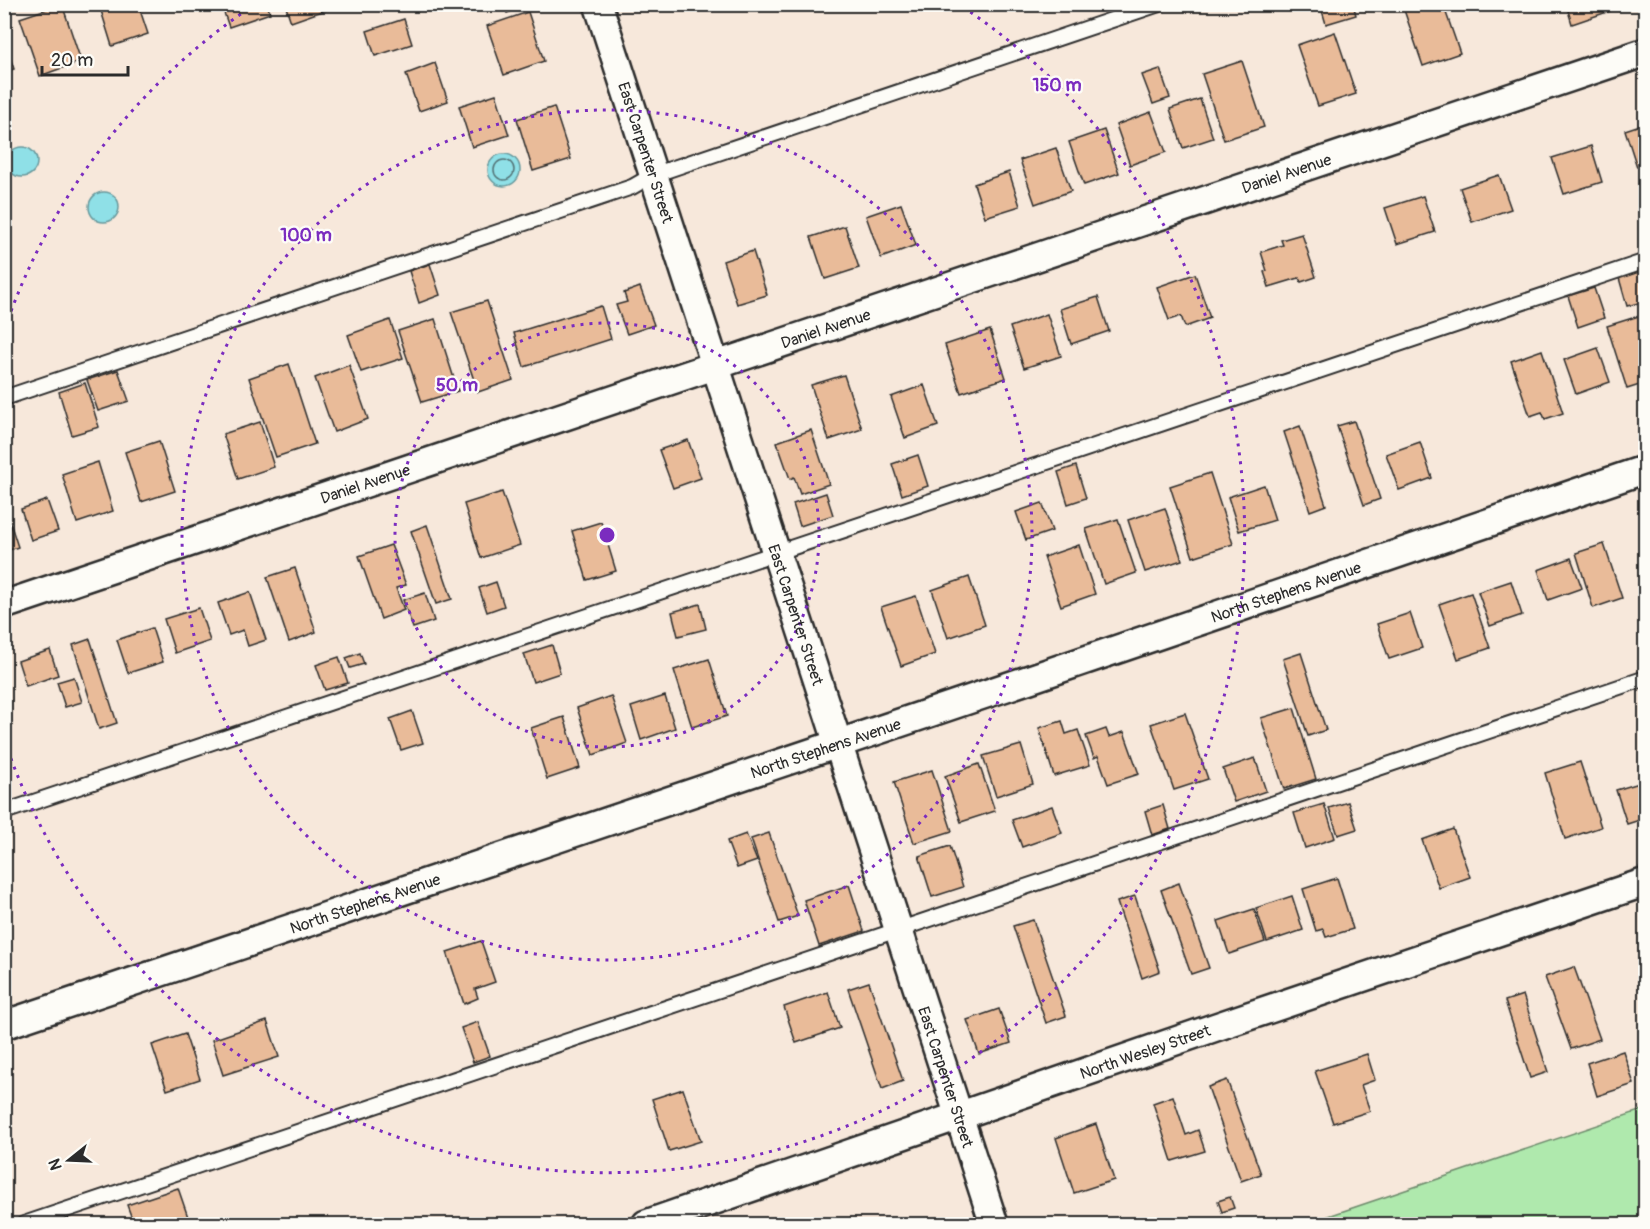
<svg xmlns="http://www.w3.org/2000/svg" width="1650" height="1229" font-family="Pangolin,sans-serif">
	<style>
		.green { fill: #afe9ad; stroke: #6d8a6c; stroke-width: 1.5 }
		.water { fill: #8fe0e7; stroke: #67989c; stroke-width: 1.5 }
		.lines { fill: none; stroke-linecap: round; stroke-linejoin: round }
		.shore { stroke: #537376; stroke-width: 1.5 }
		.building { fill: #e9bb99; stroke: #2b2b2b; stroke-width: 1.5 }
		.service-casing { stroke: #2b2b2b; stroke-width: 18 }
		.minor-casing { stroke: #2b2b2b; stroke-width: 32 }
		.service { stroke: #fdfcf7; stroke-width: 14 }
		.minor { stroke: #fdfcf7; stroke-width: 27 }
		.ring { fill: none; stroke: #7b2cbf; stroke-width: 3; stroke-dasharray: 3 6 }
		.labels { text-anchor: middle; stroke-width: 4.5; stroke-linejoin: round; paint-order: stroke }
		.street-label { font-size: 16px; fill: #2b2b2b; stroke: #fdfcf7 }
		.centre { fill: #7b2cbf; stroke: #fdfcf7; stroke-width: 3 }
		.ring-label { font-size: 18px; text-anchor: middle; font-weight: bold; fill: #7b2cbf; stroke: #fdfcf7; stroke-width: 4.5; stroke-linejoin: round; paint-order: stroke }
	</style>
	<rect width="100%" height="100%" fill="#f7e8db"/>
	<filter id="ink" filterUnits="userSpaceOnUse"><feTurbulence type="fractalNoise" baseFrequency=".0167" numOctaves="2"/><feDisplacementMap in="SourceGraphic" scale="12" xChannelSelector="R" yChannelSelector="G"/><feConvolveMatrix kernelMatrix="1 2 1 2 8 2 1 2 1" color-interpolation-filters="sRGB"/></filter>
	<g filter="url(#ink)">
		<path class="green" d="M1645,1109v115h-340z"/>
		<g class="water">
			<circle cx="22" cy="162" r="15"/>
			<circle cx="504" cy="170" r="16"/>
			<circle cx="104" cy="207" r="15"/>
		</g>
		<g class="lines">
			<circle class="shore" cx="504" cy="170" r="10"/>
		</g>
		<g class="building">
			<path d="M62,4l19,57 -41,15 -20,-58z"/>
			<path d="M99,4h39l10,30 -36,12z"/>
			<path d="M221,4h46l3,9 -41,14z"/>
			<path d="M285,4h45l1,4 -40,14z"/>
			<path d="M504,4h27l-24,9z"/>
			<path d="M1320,4h33l3,11 -30,9z"/>
			<path d="M1402,4h41l17,49 -37,13z"/>
			<path d="M1566,4h42l2,7 -38,13z"/>
			<path d="M528,12l16,49 -40,14 -17,-49z"/>
			<path d="M404,19l8,25 -37,12 -8,-25z"/>
			<path d="M1335,32l21,62 -38,12 -21,-61z"/>
			<path d="M4,40l10,29 -10,3z"/>
			<path d="M1242,61l22,66 -40,13 -22,-66z"/>
			<path d="M435,63l13,38 -29,10 -13,-37z"/>
			<path d="M1160,69l10,29 -17,6 -11,-29z"/>
			<path d="M496,94l13,41 -37,12 -13,-41z"/>
			<path d="M1200,99l13,39 -30,10 -13,-39z"/>
			<path d="M554,107l17,52 -38,12 -16,-52z"/>
			<path d="M1151,112l15,40 -36,13 -14,-40z"/>
			<path d="M1646,123v41l-9,3 -12,-37z"/>
			<path d="M1104,130l15,43 -35,12 -15,-43z"/>
			<path d="M1591,146l11,36 -38,12 -12,-36z"/>
			<path d="M1056,148l15,43 -36,13 -15,-44z"/>
			<path d="M1009,172l11,34 -35,11 -11,-33z"/>
			<path d="M1499,175l12,34 -39,13 -12,-34z"/>
			<path d="M1423,196l12,36 -38,12 -12,-36z"/>
			<path d="M901,204l15,41 -35,13 -15,-42z"/>
			<path d="M845,226l14,42 -34,11 -14,-42z"/>
			<path d="M1302,234l14,43 -15,5 -2,-4 -30,9 -5,-15 3,-1 -6,-19 22,-7 -2,-5z"/>
			<path d="M753,251l14,44 -30,9 -14,-43z"/>
			<path d="M430,264l10,31 -21,8 -10,-32z"/>
			<path d="M1644,270l2,31 -19,5 -8,-28z"/>
			<path d="M1195,274l15,44 -25,9 -4,-11 -12,4 -12,-33z"/>
			<path d="M640,287l14,38 -27,9 -11,-29 11,-3 -3,-9z"/>
			<path d="M1594,288l10,30 -26,9 -10,-31z"/>
			<path d="M1098,297l11,34 -38,13 -11,-35z"/>
			<path d="M487,301l26,79 -35,12 -27,-80z"/>
			<path d="M601,306l10,33 -87,28 -10,-34z"/>
			<path d="M1047,314l14,42 -37,12 -14,-41z"/>
			<path d="M1642,315l4,10v58l-19,6 -20,-63z"/>
			<path d="M435,319l23,72 -36,11 -24,-71z"/>
			<path d="M390,320l13,38 -42,14 -13,-37z"/>
			<path d="M990,330l16,48 -45,15 -16,-48z"/>
			<path d="M1598,348l12,34 -34,12 -12,-34z"/>
			<path d="M1542,350l21,63 -18,6 -3,-7 -12,4 -19,-55z"/>
			<path d="M289,364l26,80 -39,13 -27,-79z"/>
			<path d="M349,365l19,54 -34,13 -19,-54z"/>
			<path d="M118,370l11,31 -31,10 -11,-31z"/>
			<path d="M844,375l18,54 -33,11 -18,-55z"/>
			<path d="M85,383l14,44 -27,8 -13,-43z"/>
			<path d="M924,385l14,41 -33,12 -14,-41z"/>
			<path d="M1354,421l26,78 -16,6 -27,-79z"/>
			<path d="M260,422l14,45 -36,12 -15,-45z"/>
			<path d="M1300,426l26,79 -16,6 -26,-79z"/>
			<path d="M811,430l18,54 -29,10 -6,-17 -4,2 -13,-37z"/>
			<path d="M688,440l13,38 -28,10 -14,-38z"/>
			<path d="M159,441l16,50 -34,11 -16,-50z"/>
			<path d="M1420,442l12,36 -33,12 -13,-36z"/>
			<path d="M918,455l10,31 -26,9 -10,-31z"/>
			<path d="M98,462l15,49 -36,12 -15,-49z"/>
			<path d="M1076,466l10,32 -18,6 -10,-32z"/>
			<path d="M1210,473l23,71 -40,13 -23,-71z"/>
			<path d="M1264,485l11,35 -36,11 -11,-34z"/>
			<path d="M502,492l18,53 -39,13 -17,-54z"/>
			<path d="M826,493l7,22 -33,11 -7,-22z"/>
			<path d="M47,500l11,31 -27,9 -10,-31z"/>
			<path d="M1042,503l10,28 -26,9 -10,-28z"/>
			<path d="M4,504l14,43 -14,5z"/>
			<path d="M1165,508l17,52 -37,12 -17,-52z"/>
			<path d="M1118,519l18,54 -32,11 -18,-55z"/>
			<path d="M601,522l15,49 -29,9 -15,-49z"/>
			<path d="M427,525l25,74 -16,5 -25,-73z"/>
			<path d="M1604,544l18,54 -29,10 -17,-55z"/>
			<path d="M391,545l15,40 -10,3 8,22 -23,9 -22,-63z"/>
			<path d="M1079,545l16,49 -34,12 -17,-49z"/>
			<path d="M1571,558l11,30 -34,12 -10,-30z"/>
			<path d="M295,568l21,64 -27,10 -22,-65z"/>
			<path d="M969,577l16,48 -37,13 -16,-48z"/>
			<path d="M1511,581l11,34 -32,11 -12,-34z"/>
			<path d="M496,582l8,24 -17,6 -8,-24z"/>
			<path d="M250,592l16,48 -18,6 -5,-16 -14,5 -11,-32z"/>
			<path d="M425,593l9,28 -21,7 -10,-28z"/>
			<path d="M1471,593l19,55 -32,11 -19,-55z"/>
			<path d="M916,596l19,58 -34,12 -20,-59z"/>
			<path d="M700,604l6,25 -28,7 -6,-24z"/>
			<path d="M199,608l11,33 -35,12 -11,-34z"/>
			<path d="M1410,613l12,35 -33,11 -12,-35z"/>
			<path d="M152,628l11,34 -35,11 -11,-33z"/>
			<path d="M90,639l27,84 -18,6 -26,-84z"/>
			<path d="M552,645l8,28 -27,9 -9,-28z"/>
			<path d="M50,650l8,25 -32,11 -8,-25z"/>
			<path d="M360,653l4,11 -14,4 -4,-10z"/>
			<path d="M1301,653l25,77 -18,6 -25,-77z"/>
			<path d="M339,657l9,26 -23,7 -9,-25z"/>
			<path d="M709,659l18,57 -35,11 -18,-57z"/>
			<path d="M74,677l8,25 -17,5 -8,-25z"/>
			<path d="M611,696l16,47 -34,12 -16,-47z"/>
			<path d="M665,696l10,32 -34,12 -10,-33z"/>
			<path d="M1294,708l22,71 -32,10 -23,-71z"/>
			<path d="M412,711l11,32 -22,7 -11,-31z"/>
			<path d="M1185,713l23,66 -34,11 -23,-66z"/>
			<path d="M564,717l16,51 -33,11 -16,-51z"/>
			<path d="M1062,721l4,13 12,-4 12,35 -36,11 -15,-48z"/>
			<path d="M1106,729l3,8 15,-5 15,42 -31,10 -10,-28 -4,2 -8,-22z"/>
			<path d="M1021,745l12,39 -37,12 -13,-40z"/>
			<path d="M1255,758l11,33 -32,11 -11,-33z"/>
			<path d="M1580,762l21,65 -36,12 -20,-66z"/>
			<path d="M979,764l16,47 -34,11 -16,-46z"/>
			<path d="M932,770l20,61 -38,12 -20,-61z"/>
			<path d="M1646,781v37l-19,6 -11,-34z"/>
			<path d="M1348,802l9,27 -19,6 -9,-27z"/>
			<path d="M1324,804l11,34 -30,10 -11,-35z"/>
			<path d="M1163,805l7,24 -18,6 -7,-24z"/>
			<path d="M1052,806l10,27 -40,14 -10,-27z"/>
			<path d="M1453,829l17,48 -31,11 -17,-48z"/>
			<path d="M769,833l29,83 -19,6 -28,-83z"/>
			<path d="M746,834l11,27 -20,7 -10,-27z"/>
			<path d="M950,846l13,41 -31,10 -13,-41z"/>
			<path d="M1337,878l16,51 -27,8 -3,-8 -7,2 -13,-42z"/>
			<path d="M1179,883l30,85 -18,6 -30,-84z"/>
			<path d="M849,885l15,46 -45,15 -15,-46z"/>
			<path d="M1135,896l25,75 -18,7 -25,-76z"/>
			<path d="M1292,896l11,34 -36,12 -11,-34z"/>
			<path d="M1254,909l11,33 -36,12 -11,-33z"/>
			<path d="M1033,920l33,96 -20,7 -33,-97z"/>
			<path d="M481,941l14,41 -20,7 3,9 -14,6 -17,-52z"/>
			<path d="M1574,967l26,72 -29,10 -26,-72z"/>
			<path d="M869,982l34,99 -21,8 -34,-100z"/>
			<path d="M828,992l12,36 -44,15 -12,-36z"/>
			<path d="M1523,995l25,77 -18,6 -25,-77z"/>
			<path d="M999,1009l12,34 -32,11 -12,-34z"/>
			<path d="M267,1021l12,36 -56,18 -11,-35z"/>
			<path d="M478,1022l12,34 -17,6 -12,-34z"/>
			<path d="M185,1034l15,45 -33,11 -15,-45z"/>
			<path d="M1623,1051l11,33 -37,12 -10,-33z"/>
			<path d="M1367,1054l8,26 -14,5 9,26 -37,12 -18,-52z"/>
			<path d="M1227,1080l34,94 -20,7 -33,-94z"/>
			<path d="M683,1089l18,52 -32,10 -17,-52z"/>
			<path d="M1173,1096l13,39 12,-5 7,21 -33,10 -19,-58z"/>
			<path d="M1096,1124l18,56 -40,13 -18,-55z"/>
			<path d="M178,1188l11,32 -14,4h-41l-7,-19z"/>
			<path d="M1230,1197l4,11 -12,4 -4,-11z"/>
		</g>
		<g class="lines">
			<g class="service-casing">
				<g id="service">
					<path d="M4,398l628,-211 21,-12 506,-171"/>
					<path d="M4,812l1642,-551"/>
					<path d="M24,1224l1622,-546"/>
				</g>
			</g>
			<g class="minor-casing">
				<g id="minor">
					<path id="s1" d="M598,4l396,1220"/>
					<path id="s2" d="M4,605l1642,-553"/>
					<path id="s3" d="M4,1025l1023,-345 619,-211"/>
					<path id="s4" d="M646,1224l570,-197 430,-145"/>
				</g>
			</g>
			<use href="#service" class="service"/>
			<use href="#minor" class="minor"/>
		</g>
	</g>
	<g class="ring">
		<circle cx="607" cy="535" r="212"/>
		<circle cx="607" cy="535" r="425"/>
		<path d="M5 328A637 637 0 0 1 251 7M963 7A637 637 0 1 1 5 742"/>
	</g>
	<g class="labels">
		<g class="street-label">
			<text dy="6" stroke="none"><textPath href="#s1" startOffset="156">East Carpenter Street</textPath></text>
			<text dy="6" stroke="none"><textPath href="#s2" startOffset="1353">Daniel Avenue</textPath></text>
			<text dy="6" stroke="none"><textPath href="#s2" startOffset="867">Daniel Avenue</textPath></text>
			<text dy="6" stroke="none"><textPath href="#s2" startOffset="381">Daniel Avenue</textPath></text>
			<text dy="6" stroke="none"><textPath href="#s3" startOffset="1353">North Stephens Avenue</textPath></text>
			<text dy="6" stroke="none"><textPath href="#s1" startOffset="642">East Carpenter Street</textPath></text>
			<text dy="6" stroke="none"><textPath href="#s3" startOffset="867">North Stephens Avenue</textPath></text>
			<text dy="6" stroke="none"><textPath href="#s3" startOffset="381">North Stephens Avenue</textPath></text>
			<text dy="6" stroke="none"><textPath href="#s4" startOffset="528">North Wesley Street</textPath></text>
			<text dy="6" stroke="none"><textPath href="#s1" startOffset="1128">East Carpenter Street</textPath></text>
		</g>
	</g>
	<circle cx="607" cy="535" r="9" class="centre"/>
	<g class="ring-label">
		<text x="1057" y="91">150 m</text>
		<text x="306" y="241">100 m</text>
		<text x="457" y="391">50 m</text>
	</g>
	<rect width="1650" height="1229" fill="none" stroke="#fdfcf7" stroke-width="24"/>
	<rect x="12" y="12" width="1626" height="1205" fill="none" stroke="#2b2b2b" stroke-width="2" filter="url(#ink)"/>
	<g transform="translate(69 1160) rotate(252)" stroke="#fdfcf7" stroke-width="4.5" paint-order="stroke">
	<path d="M0-4.5L10 22L0 15L-10 22Z" fill="#2b2b2b"/>
	<text y="-9" font-size="16" font-weight="bold" text-anchor="middle" fill="#2b2b2b">N</text>
	</g>
	<path d="M42 66v9h86v-9" fill="none" stroke="#2b2b2b" stroke-width="3"/>
	<text x="51" y="66" font-size="18" fill="#2b2b2b" stroke="#fdfcf7" stroke-width="4.5" paint-order="stroke">20 m</text>
</svg>
